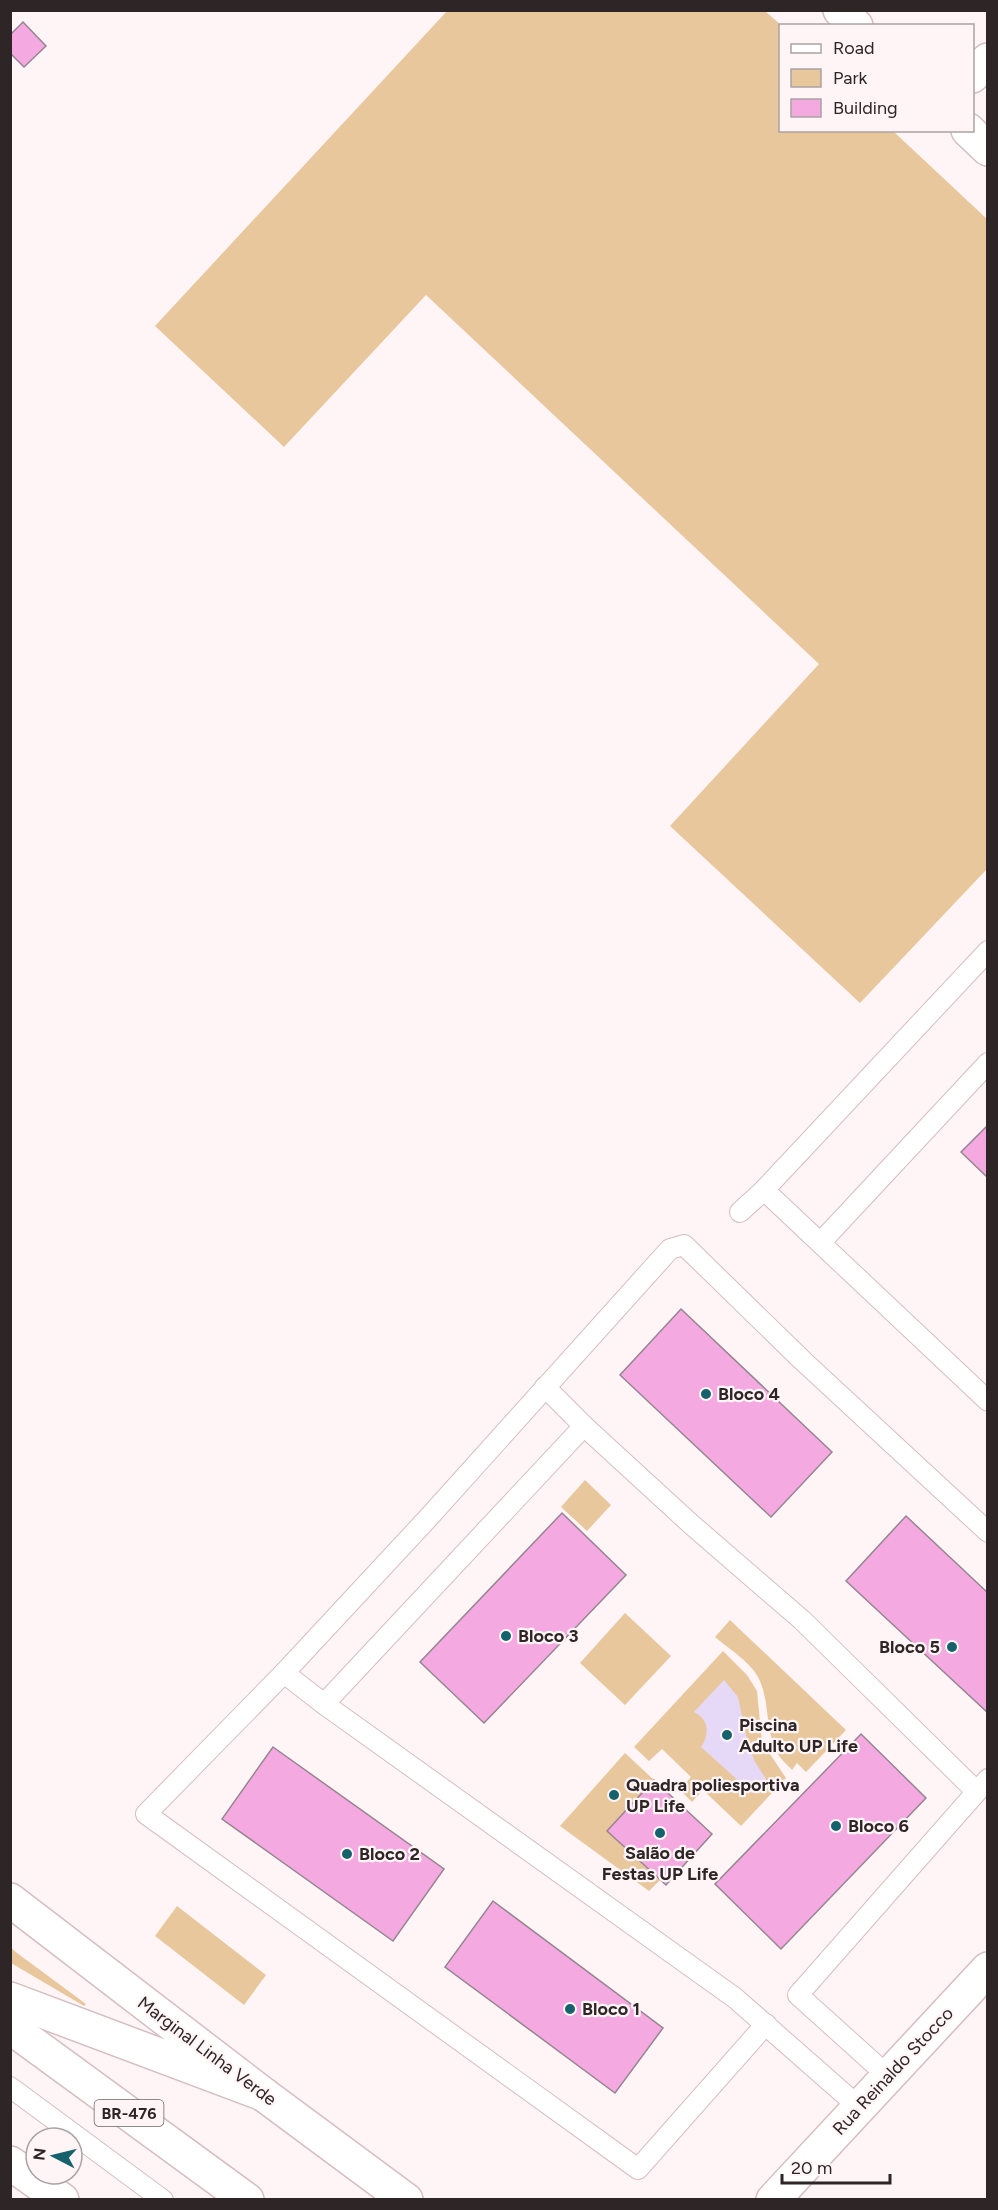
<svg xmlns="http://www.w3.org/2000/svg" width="998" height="2210" font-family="Figtree,sans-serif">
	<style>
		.green { fill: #e8c79d }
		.water { fill: #e6d9f8 }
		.building { fill: #f4aae0; stroke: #968591; stroke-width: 1.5 }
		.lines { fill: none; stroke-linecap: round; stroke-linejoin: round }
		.lane-casing { stroke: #d5bec1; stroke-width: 22 }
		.street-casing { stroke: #d5bec1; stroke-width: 36 }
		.secondary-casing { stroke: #d5bec1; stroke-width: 36 }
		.highway-casing { stroke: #d5bec1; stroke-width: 36 }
		.lane { stroke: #fff; stroke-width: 20 }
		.street { stroke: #fff; stroke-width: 33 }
		.secondary { stroke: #fff; stroke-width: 33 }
		.highway { stroke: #fff; stroke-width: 33 }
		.poi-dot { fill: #15626c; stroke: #fff5f6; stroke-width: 2 }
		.labels { text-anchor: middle; stroke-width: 4.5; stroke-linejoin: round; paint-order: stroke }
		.shield { fill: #fff5f6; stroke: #6c6364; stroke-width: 1.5 }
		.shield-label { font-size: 16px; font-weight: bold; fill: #2d2526 }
		.poi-label { font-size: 18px; font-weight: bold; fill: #2d2526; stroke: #fff5f6; text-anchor: start }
		.street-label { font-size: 18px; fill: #2d2526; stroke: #fff5f6 }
	</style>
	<rect width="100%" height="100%" fill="#fff5f6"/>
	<g class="green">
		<path d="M448,10l317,1 16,14 -1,105 113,1 94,88v650l-127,134 -190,-177 149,-162 -393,-369 -142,152 -129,-121z"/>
		<path d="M585,1480l26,25 -24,26 -26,-24z"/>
		<path d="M625,1613l46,43 -46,49 -45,-42z"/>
		<path d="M730,1620l116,110 -40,42 -9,-9 -5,7c-5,-6 -12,-11 -15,-18 -12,-23 -7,-50 -18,-73 -8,-17 -30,-30 -44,-42z"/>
		<path d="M723,1651l24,24 10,16 5,51 24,36 -45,48 -38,-36 -11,12 -12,-12 11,-13 -29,-28 -13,12 -15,-14z"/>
		<path d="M625,1753l29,27 -46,51 52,49 -11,11 -89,-65z"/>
		<path d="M177,1906l89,69 -22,30 -89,-69z"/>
		<path d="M11,1948l6,5 69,51 -2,2 -73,-43z"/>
	</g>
	<path class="water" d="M724,1680l14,17 10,47 7,18 11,17 -14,14 -51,-46c9,-13 8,-28 -7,-35z"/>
	<g class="building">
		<path d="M23,22l23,24 -22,21 -14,-14v-18z"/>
		<path d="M988,1125v53l-27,-26z"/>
		<path d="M681,1309l151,143 -61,65 -151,-142z"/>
		<path d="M562,1513l64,62 -142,148 -64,-61z"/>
		<path d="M906,1516l82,77v120l-142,-132z"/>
		<path d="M861,1734l65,64 -145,151 -66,-65z"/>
		<path d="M273,1747l171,122 -51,72 -171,-122z"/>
		<path d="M654,1780l58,54 -46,51 -59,-54z"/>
		<path d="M493,1901l170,127 -48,65 -170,-126z"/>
	</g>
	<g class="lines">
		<g class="lane-casing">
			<g id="lane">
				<path d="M764,1190l224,211"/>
				<path d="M740,1212l24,-22 224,-239"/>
				<path d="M821,1242l167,-179"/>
				<path d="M545,1387l39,39 108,99 110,95 174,171"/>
				<path d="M284,1673l40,31 411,294 124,109"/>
				<path d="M324,1704l260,-278"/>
				<path d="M766,2024l-128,145 -492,-355 138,-141 145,-156 241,-268 14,-4 118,115 186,172"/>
				<path d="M888,2076l-90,-81 190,-216"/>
				<path d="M10,2087l153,113"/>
			</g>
		</g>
		<g class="street-casing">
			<g id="street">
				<path d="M840,10l16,16"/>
				<path d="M972,76l16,-16"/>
				<path d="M968,130l20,19"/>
				<path d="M773,2200l215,-231"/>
			</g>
		</g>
		<g class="secondary-casing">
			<path id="secondary" d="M10,1900l253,194 143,106"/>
		</g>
		<g class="highway-casing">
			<g id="highway">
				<path d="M10,1999l253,95"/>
				<path d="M10,2027l237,173"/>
				<path d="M10,2163l52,37"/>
			</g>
		</g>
		<use href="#lane" class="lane"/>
		<use href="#street" class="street"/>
		<use href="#secondary" class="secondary"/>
		<use href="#highway" class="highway"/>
	</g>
	<g class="poi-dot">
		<circle cx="706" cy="1394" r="6"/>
		<circle cx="506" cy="1636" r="6"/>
		<circle cx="952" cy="1647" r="6"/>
		<circle cx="727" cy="1735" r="6"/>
		<circle cx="614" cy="1795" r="6"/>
		<circle cx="836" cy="1826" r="6"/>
		<circle cx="660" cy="1833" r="6"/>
		<circle cx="347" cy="1854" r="6"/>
		<circle cx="570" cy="2009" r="6"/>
	</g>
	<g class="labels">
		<rect class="shield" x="94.5" y="2100" width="69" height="26" rx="4.5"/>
		<g class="shield-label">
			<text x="129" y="2119">BR-476</text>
		</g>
		<g class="poi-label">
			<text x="718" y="1400">Bloco 4</text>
			<text x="518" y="1642">Bloco 3</text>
			<text x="940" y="1653" text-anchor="end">Bloco 5</text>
			<text x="739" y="1731">Piscina<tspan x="739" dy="21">Adulto UP Life</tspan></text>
			<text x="626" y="1791">Quadra poliesportiva<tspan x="626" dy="21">UP Life</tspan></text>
			<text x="848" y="1832">Bloco 6</text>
			<text x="660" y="1859" text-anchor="middle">Salão de<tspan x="660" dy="21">Festas UP Life</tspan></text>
			<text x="359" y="1860">Bloco 2</text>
			<text x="582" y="2015">Bloco 1</text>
		</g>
		<g class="street-label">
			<text transform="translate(207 2051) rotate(37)" y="6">Marginal Linha Verde</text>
			<text transform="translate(893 2071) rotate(-47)" y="6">Rua Reinaldo Stocco</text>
		</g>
	</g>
	<rect width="998" height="2210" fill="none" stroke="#2d2526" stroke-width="24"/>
	<rect x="779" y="24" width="195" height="108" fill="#fff5f6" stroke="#aba2a3" stroke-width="1.5"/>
	<rect x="791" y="44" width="30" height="9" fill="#ffffff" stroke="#aba2a3" stroke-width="1.5"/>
	<text x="833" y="54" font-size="18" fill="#2d2526">Road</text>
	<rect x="791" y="69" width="30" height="18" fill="#e8c79d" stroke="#aba2a3" stroke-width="1.5"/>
	<text x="833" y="84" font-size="18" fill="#2d2526">Park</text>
	<rect x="791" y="99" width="30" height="18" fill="#f4aae0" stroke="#aba2a3" stroke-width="1.5"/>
	<text x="833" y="114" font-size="18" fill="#2d2526">Building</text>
	<g transform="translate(54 2156) rotate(277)"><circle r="28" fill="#fff5f6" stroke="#aba2a3" stroke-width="1.5"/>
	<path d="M0-4.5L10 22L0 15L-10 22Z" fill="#15626c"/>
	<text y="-9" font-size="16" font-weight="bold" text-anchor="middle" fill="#2d2526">N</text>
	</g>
	<path d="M782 2174v9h108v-9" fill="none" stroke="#2d2526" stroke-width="3"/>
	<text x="791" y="2174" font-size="18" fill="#2d2526" stroke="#fff5f6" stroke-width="4.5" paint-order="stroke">20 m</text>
</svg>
